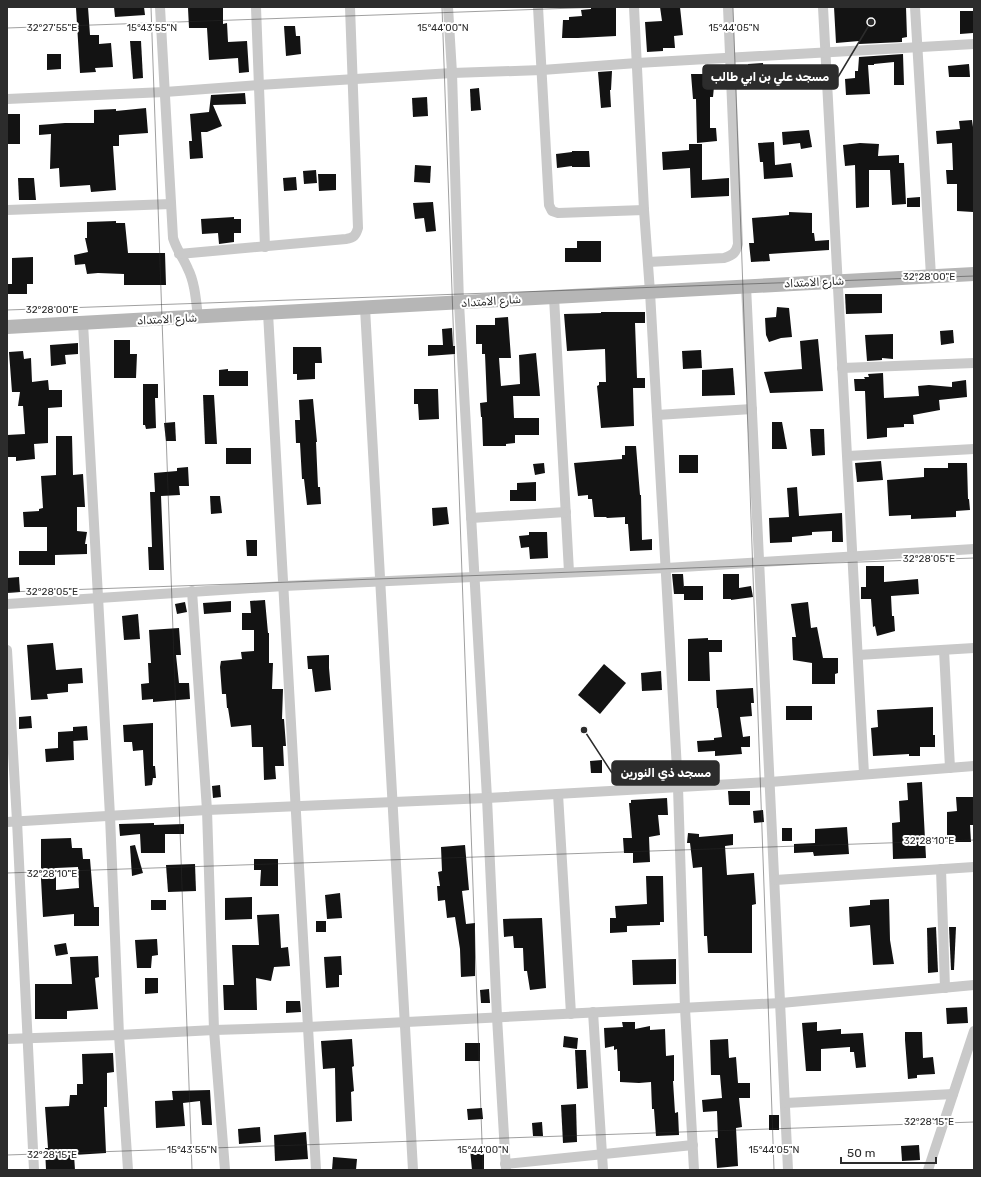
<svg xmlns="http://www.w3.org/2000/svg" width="981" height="1177" font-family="Rubik,'Noto Sans Arabic',sans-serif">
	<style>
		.building { fill: #131313; fill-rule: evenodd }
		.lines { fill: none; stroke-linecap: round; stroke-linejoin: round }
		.street { stroke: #c9c9c9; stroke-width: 10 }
		.secondary { stroke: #b6b6b6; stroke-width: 14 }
		.ticks { fill: none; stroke: #2c2c2c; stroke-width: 1; stroke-opacity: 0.45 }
		.labels { text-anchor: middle; stroke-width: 4; stroke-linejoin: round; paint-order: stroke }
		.street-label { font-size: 11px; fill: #2c2c2c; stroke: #fff }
		.ticks-label { font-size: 10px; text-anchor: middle; fill: #2c2c2c; stroke: #fff; stroke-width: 4; stroke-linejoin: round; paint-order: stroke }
		.leader { fill: none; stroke: #2c2c2c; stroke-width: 1.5 }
		.callout-dot { fill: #2c2c2c; stroke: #fff; stroke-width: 1.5 }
		.callout { fill: #2c2c2c; stroke: #2c2c2c; stroke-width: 1.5 }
		.callout-label { font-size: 12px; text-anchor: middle; font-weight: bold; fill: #fff }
	</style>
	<rect width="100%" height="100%" fill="#fff"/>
	<g class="building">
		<path d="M88,7l2,28h9v9l12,-1 2,24 -18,1 1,4 -16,1 -4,-65z"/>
		<path d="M114,7h30l1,8 -30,2z"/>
		<path d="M206,7h17v17l4,-1 1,19 19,-1 2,31 -10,1 -1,-15 -29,2 -2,-32h-18l-1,-20h18z"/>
		<path d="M591,7h25v29l-38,2h-16l1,-18h6v-3l13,-1 -1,-6 10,-1z"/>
		<path d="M660,7h20l3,28 -9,1 1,12h-12v3l-16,1 -2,-30 17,-1z"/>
		<path d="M834,7h72l1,30 -5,1v4l-43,2v-3l-23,2z"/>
		<path d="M960,11h13v22l-13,1z"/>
		<path d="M284,26h11l1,10h4l1,18 -15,2z"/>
		<path d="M130,41h11l2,37 -10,1z"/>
		<path d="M47,54h14v15l-14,1z"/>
		<path d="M903,54l1,31h-10v-23l-20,2v1h-6l2,29 -24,1 -1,-16 10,-1v-7h3l1,-14z"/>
		<path d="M763,63l1,14 -15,1 -1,-14z"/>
		<path d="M969,64l1,13h-21l-1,-11z"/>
		<path d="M716,65l-3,32h-3v31h6l1,13 -20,2 -1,-44h-3l-2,-25h12v-8z"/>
		<path d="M612,71l-1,19h-1l1,17 -10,1 -3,-36z"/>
		<path d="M479,88l2,22 -10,1 -1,-22z"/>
		<path d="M245,93l1,11 -33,1 9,21 -15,6h-6l2,26 -13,1 -1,-18h3l-2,-27 19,-2 2,-17z"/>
		<path d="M427,97l1,19 -15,1 -1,-19z"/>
		<path d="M146,108l2,25 -29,2v11h-6l3,44 -25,2 -1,-7 -30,2 -1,-19 -9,1 1,-35 -12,1v-10l26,-2h29v-13l22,-1v2z"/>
		<rect x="7" y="114" width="13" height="30"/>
		<path d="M972,120l2,14v30h-1v48l-16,-1v-27h-10l-1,-14h7l-1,-27 -15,1 -1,-13 24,-2 -1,-8z"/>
		<path d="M809,130l3,17 -11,2 -1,-6 -17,2 -1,-13z"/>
		<path d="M774,142l1,23 16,-2 2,14 -29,2 -1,-17h-3l-2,-19z"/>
		<path d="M860,143l19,1 -1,12 21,-1v8h5l2,41 -14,1 -2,-35h-21v37l-13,1 -1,-43 -10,1 -2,-21z"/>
		<path d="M689,144h13v36l27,-2v18l-38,2 -1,-30 -27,2 -1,-18 27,-2z"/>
		<path d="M572,151h17l1,16h-18v-1l-15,2 -1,-14 16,-2z"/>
		<path d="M415,165l16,1 -1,17 -16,-1z"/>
		<path d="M316,170l1,13 -13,1 -1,-13z"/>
		<path d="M318,174h18v16l-17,1z"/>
		<path d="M296,177l1,13 -13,1 -1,-13z"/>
		<path d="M18,178h16l2,22h-17z"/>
		<path d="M920,197v10h-13v-9z"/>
		<path d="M433,202l3,29 -10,1 -2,-14 -9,1 -2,-16z"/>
		<path d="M789,212l23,1v20h2l1,8 14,-1v10l-60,4 1,7 -19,1 -2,-19h5l-2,-25 37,-3z"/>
		<path d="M234,217v2h7v14h-7v9l-15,2 -1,-11 -16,1 -1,-15z"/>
		<path d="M116,221v2h9l3,30h37l1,32h-42v-11l-26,-1 -11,1 -2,-10 -10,1 -1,-10 14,-3 -3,-14h2v-16z"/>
		<path d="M577,241h24v21h-36v-14h12z"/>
		<path d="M33,257v27h-6v10h-20v-10h5v-26z"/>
		<path d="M845,294h37v19l-36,1z"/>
		<path d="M777,307l12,1 3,29 -11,1 -12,4 -3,-7 -1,-17 11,-1z"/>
		<path d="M601,312h44v11h-10l2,55h8v10h-12l1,38 -33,2 -4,-42 2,-1v-3h7l-1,-33 -38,2 -3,-37 37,-1z"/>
		<path d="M508,317l3,41h-12l2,28 19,-2 -1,-29 17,-2 4,43h-27l1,22h25v17h-24v8l-9,1v2h-23l-1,-29h-1l-1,-14 7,-1 -2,-48h-3v-10h-6v-19h19v-7z"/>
		<path d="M452,328l1,18h2v8l-27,2v-11h15l-1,-16z"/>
		<path d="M953,330l1,13 -13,2 -1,-14z"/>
		<path d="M893,334v25l-11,-1v2l-15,1 -2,-26z"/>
		<path d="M818,339l5,52 -53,2 -6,-21 38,-3 -2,-28z"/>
		<path d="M114,340h16v14h7l-1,24h-22z"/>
		<path d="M78,343v11l-13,1 1,9 -15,2 -1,-21z"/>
		<path d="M293,347h28l1,16h-7v16l-18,1v-6h-4z"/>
		<path d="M701,350l1,18 -19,1 -1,-18z"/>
		<path d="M23,351l1,8 7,-1 1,24 16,-2 1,10h13v17l-14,1v35l-14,1 1,15 -19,2v-4h-9v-22l18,-1 -2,-28h-5l2,-14h-8l-3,-40z"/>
		<path d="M733,368l2,27 -33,1v-26z"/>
		<path d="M228,369v2h20v15h-29v-16z"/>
		<path d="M883,373l1,25 35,-2 -1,-10 11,-1 23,2v-5l14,-2 1,17 -28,3 1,10 -27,5 1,9h-10v3l-17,1v9l-20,2 -2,-48h-10l-1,-12h11l-1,-2h5l-1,-3z"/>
		<path d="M143,384h15v14h-3l1,30 -10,1 -1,-4h-2z"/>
		<path d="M414,389h24l1,30 -20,1 -1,-16h-4z"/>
		<path d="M203,395h11l3,49h-12z"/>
		<path d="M313,399l4,43h-1l2,45h2l1,17 -14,1 -3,-26h-2l-2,-36h-4l-1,-23h5l-1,-20z"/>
		<path d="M175,422l1,19h-10l-2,-18z"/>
		<path d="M772,422h10l5,27h-15z"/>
		<path d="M810,429h14l1,26 -13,1z"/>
		<path d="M56,436h16l1,39 10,-1 2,33h-8v24l10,1 -2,12h2v10l-32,1v10h-36v-14h28v-24h-23l-1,-15 16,-1v-2l4,-1 -2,-32 15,-1z"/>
		<path d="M625,446h11l4,49h1l1,45 10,-1v11l-22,1 -2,-27h-3v-7l-18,1 -1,-1h-12l-2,-18h-4v-4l-10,1 -4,-33 48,-4v-4h3z"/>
		<rect x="226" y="448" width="25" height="16"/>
		<rect x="679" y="455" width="19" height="18"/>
		<path d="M881,461l2,19 -26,2 -2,-19z"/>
		<path d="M544,463l1,10 -10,2 -2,-11z"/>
		<path d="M948,463h19l1,36h1l1,11 -14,1v6l-45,2v-4l-22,1 -2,-36 37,-3v-9h24z"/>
		<path d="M188,467l1,19h-10l1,9 -19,1 3,74h-15l-1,-23h4l-2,-55h5l-1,-19 23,-2v-3z"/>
		<path d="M536,482v19h-26v-11h7v-7z"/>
		<path d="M797,487l2,29 43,-3 1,29h-11v-11l-20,1v3l-20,2v5l-22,1 -1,-25 20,-1 -2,-29z"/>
		<path d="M210,496h10l2,17 -11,1z"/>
		<path d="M447,507l2,17 -16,2 -1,-18z"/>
		<path d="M529,532h18l1,26 -18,1 -1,-12 -8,1 -2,-12 10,-1z"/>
		<path d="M246,540h11v16h-10z"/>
		<path d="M866,566h18v16l34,-3 1,15 -28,2 1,20h2l1,15 -18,5 -2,-10 -2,1 -2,-28h-10v-12h5z"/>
		<path d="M672,574h11l1,14v-2h19v14h-19v-6h-10z"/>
		<path d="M723,574h16v14l12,-2 2,11 -22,3v-1h-8z"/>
		<path d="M19,577l1,15 -13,1v-15z"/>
		<path d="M265,600l3,33h1v30h4l-1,26h11l-1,30h2l2,27h-3l1,20h-9l1,13 -12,1 -1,-33h-11l-1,-22 -20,2 -3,-19h-1l-1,-14h-4l-2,-27 1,-6 21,-2 -1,-7 13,-1v-21h-12v-17h9l-1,-12z"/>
		<path d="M231,601v11l-27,2 -1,-11z"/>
		<path d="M185,602l2,10 -10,2 -2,-10z"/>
		<path d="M808,602l3,26 6,-1 6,31h15v15l-3,1v10h-23v-21l-19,-3 -1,-23h4l-5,-33z"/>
		<path d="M138,614l2,25 -16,1 -2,-24z"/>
		<path d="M179,628l2,27h-5l3,28h10l1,16 -37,3v-3l-11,1 -1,-16 8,-1 -1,-20h3l-2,-33z"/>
		<path d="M708,638v2h14v12h-13l1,29h-22v-42z"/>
		<path d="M53,643l3,27 26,-2 1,15 -15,1v8l-21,2 1,5 -17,1 -4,-55z"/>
		<path d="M329,655v13l2,22 -16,2 -3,-23h-4l-1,-13z"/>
		<path d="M604,664l22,19 -26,31 -22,-19z"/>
		<path d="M661,671l1,19 -20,1 -1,-18z"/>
		<path d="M753,688l1,15h-3l1,13 -12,1 3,20 7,-1v11h-9l1,7 -13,1 -14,1v-5l-17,1 -1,-11 17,-1v-2l8,-1 -4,-29h-1l-1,-18z"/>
		<rect x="786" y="706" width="26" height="14"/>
		<path d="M933,707v28h2v12h-15v9h-11v-2l-36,2 -2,-28 7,-1 -1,-17z"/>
		<path d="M31,716l1,12 -13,1v-12z"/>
		<path d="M153,723v43h2l1,12h-3l-1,7 -7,1 -2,-36 -10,1 -1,-9h-8l-1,-17z"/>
		<path d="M87,726l1,14 -15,1v-14z"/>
		<path d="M73,731l1,29 -28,2 -1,-13 13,-1v-16z"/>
		<path d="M602,760v13h-11l-1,-12z"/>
		<path d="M922,782l4,76 -33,1 -1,-36 8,-1 -1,-21 9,-1 -1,-17z"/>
		<path d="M220,785l1,12 -8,1 -1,-12z"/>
		<path d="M728,791h22v14h-21z"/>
		<path d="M956,797h18v28h-4l1,17h-24v-30l10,-1z"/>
		<path d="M667,798l1,17h-10l2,20 -11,2 1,25 -17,1v-10h-9l-1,-15h9l-3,-35h2v-3z"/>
		<path d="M763,810l1,12 -10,1 -1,-12z"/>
		<path d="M154,823v2l30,-1v10h-19v19h-24l-1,-19 -20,2 -1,-12z"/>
		<path d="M847,827l2,27 -35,2 -1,-4 -19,1v-9l21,-1v-14z"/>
		<rect x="782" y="828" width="10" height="13"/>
		<path d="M688,833l11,1v3l34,-3v11l-8,1 2,29 27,-2 2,31 -4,1v48h-44l-1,-17h-3l-2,-69 -9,1 -3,-25h-3z"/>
		<path d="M71,838l1,10h10l1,11h7l4,48h5v19h-25v-12l-31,3 -2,-38v-40zM78,867l1,21 -23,2v-22z"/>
		<path d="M135,845l8,28 -11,3 -2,-30z"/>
		<path d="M465,845l4,45 -7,1 4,33 9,-1v53l-14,1 -1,-28 -5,-32 -8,1 -2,-18 -7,1 -1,-15h3l-2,-14 4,-1 -1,-24z"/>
		<path d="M254,859h24v27h-18l1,-16h-7z"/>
		<path d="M195,864l1,27 -28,1 -2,-27z"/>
		<path d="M646,876h17l1,46h-4v3l-33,1v6l-17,1v-15h6l-1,-12 32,-2z"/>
		<path d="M340,893l2,25 -15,1 -2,-24z"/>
		<path d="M252,897v22l-27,1v-22z"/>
		<path d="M889,899l1,41 4,24 -21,1 -3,-40 -20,2 -1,-20 21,-2v-5z"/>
		<rect x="151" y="900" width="15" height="10"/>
		<path d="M279,914l2,34 7,-1 2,19 -16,1 -3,14 -15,-3 1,32h-33l-1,-25h11l-2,-40h27l-2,-30z"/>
		<path d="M542,918l4,70 -16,2 -3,-19h-3l-1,-23h-9l-1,-12 -9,1 -1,-18z"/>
		<rect x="316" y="921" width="10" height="11"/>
		<path d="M936,927l2,45 -10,1 -1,-45z"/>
		<path d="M949,927h7l-2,43h-3z"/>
		<path d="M157,939l1,16 -6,1 -1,12h-14l-2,-28z"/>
		<path d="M66,943l2,11 -12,2 -2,-11z"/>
		<path d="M98,956l1,21 -4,1 3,31 -31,2v8h-32v-35h37l-2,-27z"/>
		<path d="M341,956l1,19h-3v12l-13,1 -2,-31z"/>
		<path d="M676,959v25l-43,1 -1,-25z"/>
		<path d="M145,978h13v15l-13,1z"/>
		<path d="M489,989l1,14h-9l-1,-13z"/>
		<path d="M286,1001h14l1,11 -15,1z"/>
		<path d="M967,1007l1,16 -21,1 -1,-16z"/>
		<path d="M622,1022h13v7l15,-3v4l15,-1 1,27 8,-1v26h-1l2,32 3,-1 1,23 -23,1 -2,-27h-2l-1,-27 -12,1 -19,-1v-11h-2l-1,-22 -3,1v-4l-9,2 -1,-20 19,-1z"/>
		<path d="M817,1022v9l24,-2v5l22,-1 3,34 -10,1 -2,-16h-4v-5l-29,2v22h-15l-4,-48z"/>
		<path d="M905,1032h17l1,26 10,-1 2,17 -18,1v3l-9,1 -3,-39z"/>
		<path d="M564,1036l14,2 -1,11 -14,-2z"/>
		<path d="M352,1039l2,27 -2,1 2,24 -3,1 1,29 -16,1 -1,-54 -12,1 -2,-28z"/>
		<path d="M728,1039l1,19 7,-1 2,26h12v15h-11l3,29 -6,1 2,38 -21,2 -2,-30h3l-1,-27 -14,1 -1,-12 20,-2 -2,-23h-9l-1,-35z"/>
		<rect x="465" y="1043" width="15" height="18"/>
		<path d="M575,1050h11l2,38 -11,1z"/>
		<path d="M113,1053l1,19 -7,1v34h-3l2,46 -32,2 1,15h-29l-1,-22h3l-3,-41 24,-1 1,-11h7v-11h6l-1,-30z"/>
		<path d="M210,1090l2,35h-10l-2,-24 -17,2 2,23 -29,2 -1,-27 18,-1 -1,-9z"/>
		<path d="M576,1104l1,38 -14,1 -2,-38z"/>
		<path d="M482,1108l1,11 -15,1 -1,-11z"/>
		<rect x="769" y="1115" width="10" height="15"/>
		<path d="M542,1122l1,14h-10l-1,-13z"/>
		<path d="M260,1127l1,15 -22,2 -1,-15z"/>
		<path d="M306,1132l2,27 -33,2 -1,-26z"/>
		<path d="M919,1145l1,15 -18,1 -1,-15z"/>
		<path d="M484,1148v22h-12l-2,-21z"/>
		<path d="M333,1157l24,2 -1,11h-24z"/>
	</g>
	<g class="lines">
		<g class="street">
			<path d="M160,7l13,231c4,13 10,19 15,31 7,14 8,32 10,48"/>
			<path d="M256,7l9,240"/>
			<path d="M448,7l4,66 7,230 28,495 10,219 9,153"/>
			<path d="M538,7l11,198 3,6 6,2 86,-3"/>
			<path d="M634,7l10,203 6,82 28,495 7,221 9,162"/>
			<path d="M823,7l41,767"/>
			<path d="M915,7l16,269"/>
			<path d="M7,99l158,-7 94,-7 193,-12 90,-3 95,-7 337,-19"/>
			<path d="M7,210l164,-6"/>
			<path d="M179,254l167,-15c8,-1 10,-4 12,-11l-8,-221"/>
			<path d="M648,262l76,-4c9,-3 12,-5 14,-14l-10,-237"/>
			<path d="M746,286l42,884"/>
			<path d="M554,297l15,275"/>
			<path d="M365,308l48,862"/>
			<path d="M268,313l48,857"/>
			<path d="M83,323l27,493 9,219 9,135"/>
			<path d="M842,368l132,-5"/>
			<path d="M657,415l95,-6"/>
			<path d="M848,456l126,-7"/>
			<path d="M471,518l95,-6"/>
			<path d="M192,591l15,219 7,220 11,140"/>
			<path d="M7,604l277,-18 382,-18 308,-19"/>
			<path d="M7,650l10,171 17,349"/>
			<path d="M944,650l6,118"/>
			<path d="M858,655l116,-7"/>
			<path d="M558,794l13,220"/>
			<path d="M7,822l200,-12 280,-12 283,-16 204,-16"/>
			<path d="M941,869l4,119"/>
			<path d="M775,880l199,-13"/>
			<path d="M593,1012l10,158"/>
			<path d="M7,1039l112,-4 95,-5 94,-3 473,-24 193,-18"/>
			<path d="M786,1103l167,-9"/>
			<path d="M505,1164l188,-19"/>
			<path d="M928,1170l46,-139"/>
		</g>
		<path class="secondary" d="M7,327l967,-53"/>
	</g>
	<path class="ticks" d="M151,7l41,1163M442,7l41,1163M733,7l41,1163M7,28l596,-21M7,310l967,-34M7,592l967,-34M7,873l967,-33M7,1155l967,-33"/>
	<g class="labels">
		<g class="street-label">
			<text transform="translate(814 282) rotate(-3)" y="4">شارع الامتداد</text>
			<text transform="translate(491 301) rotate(-4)" y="4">شارع الامتداد</text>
			<text transform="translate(167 319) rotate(-3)" y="4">شارع الامتداد</text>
		</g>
	</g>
	<g class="ticks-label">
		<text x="52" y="31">32°27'55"E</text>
		<text x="152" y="31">15°43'55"N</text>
		<text x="443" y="31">15°44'00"N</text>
		<text x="734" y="31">15°44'05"N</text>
		<text x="929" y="280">32°28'00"E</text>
		<text x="52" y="313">32°28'00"E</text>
		<text x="929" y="562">32°28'05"E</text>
		<text x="52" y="595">32°28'05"E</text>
		<text x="929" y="844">32°28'10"E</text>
		<text x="52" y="877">32°28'10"E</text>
		<text x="929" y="1125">32°28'15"E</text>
		<text x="192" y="1153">15°43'55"N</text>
		<text x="483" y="1153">15°44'00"N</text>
		<text x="774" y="1153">15°44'05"N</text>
		<text x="52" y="1158">32°28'15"E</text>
	</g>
	<path class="leader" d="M871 22L838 77M584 730L612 773"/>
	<g class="callout-dot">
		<circle cx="871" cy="22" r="4"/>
		<circle cx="584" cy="730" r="4"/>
	</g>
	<g class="callout">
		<rect x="703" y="65" width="135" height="24" rx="4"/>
		<rect x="612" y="761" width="107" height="24" rx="4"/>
	</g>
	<g class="callout-label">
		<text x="770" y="81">مسجد علي بن ابي طالب</text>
		<text x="666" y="777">مسجد ذي النورين</text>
	</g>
	<rect width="981" height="1177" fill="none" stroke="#2c2c2c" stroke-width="16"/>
	<path d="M841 1157v6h95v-6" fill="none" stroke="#2c2c2c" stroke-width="2"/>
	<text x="847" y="1157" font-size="12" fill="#2c2c2c" stroke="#ffffff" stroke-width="3" paint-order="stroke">50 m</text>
</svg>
